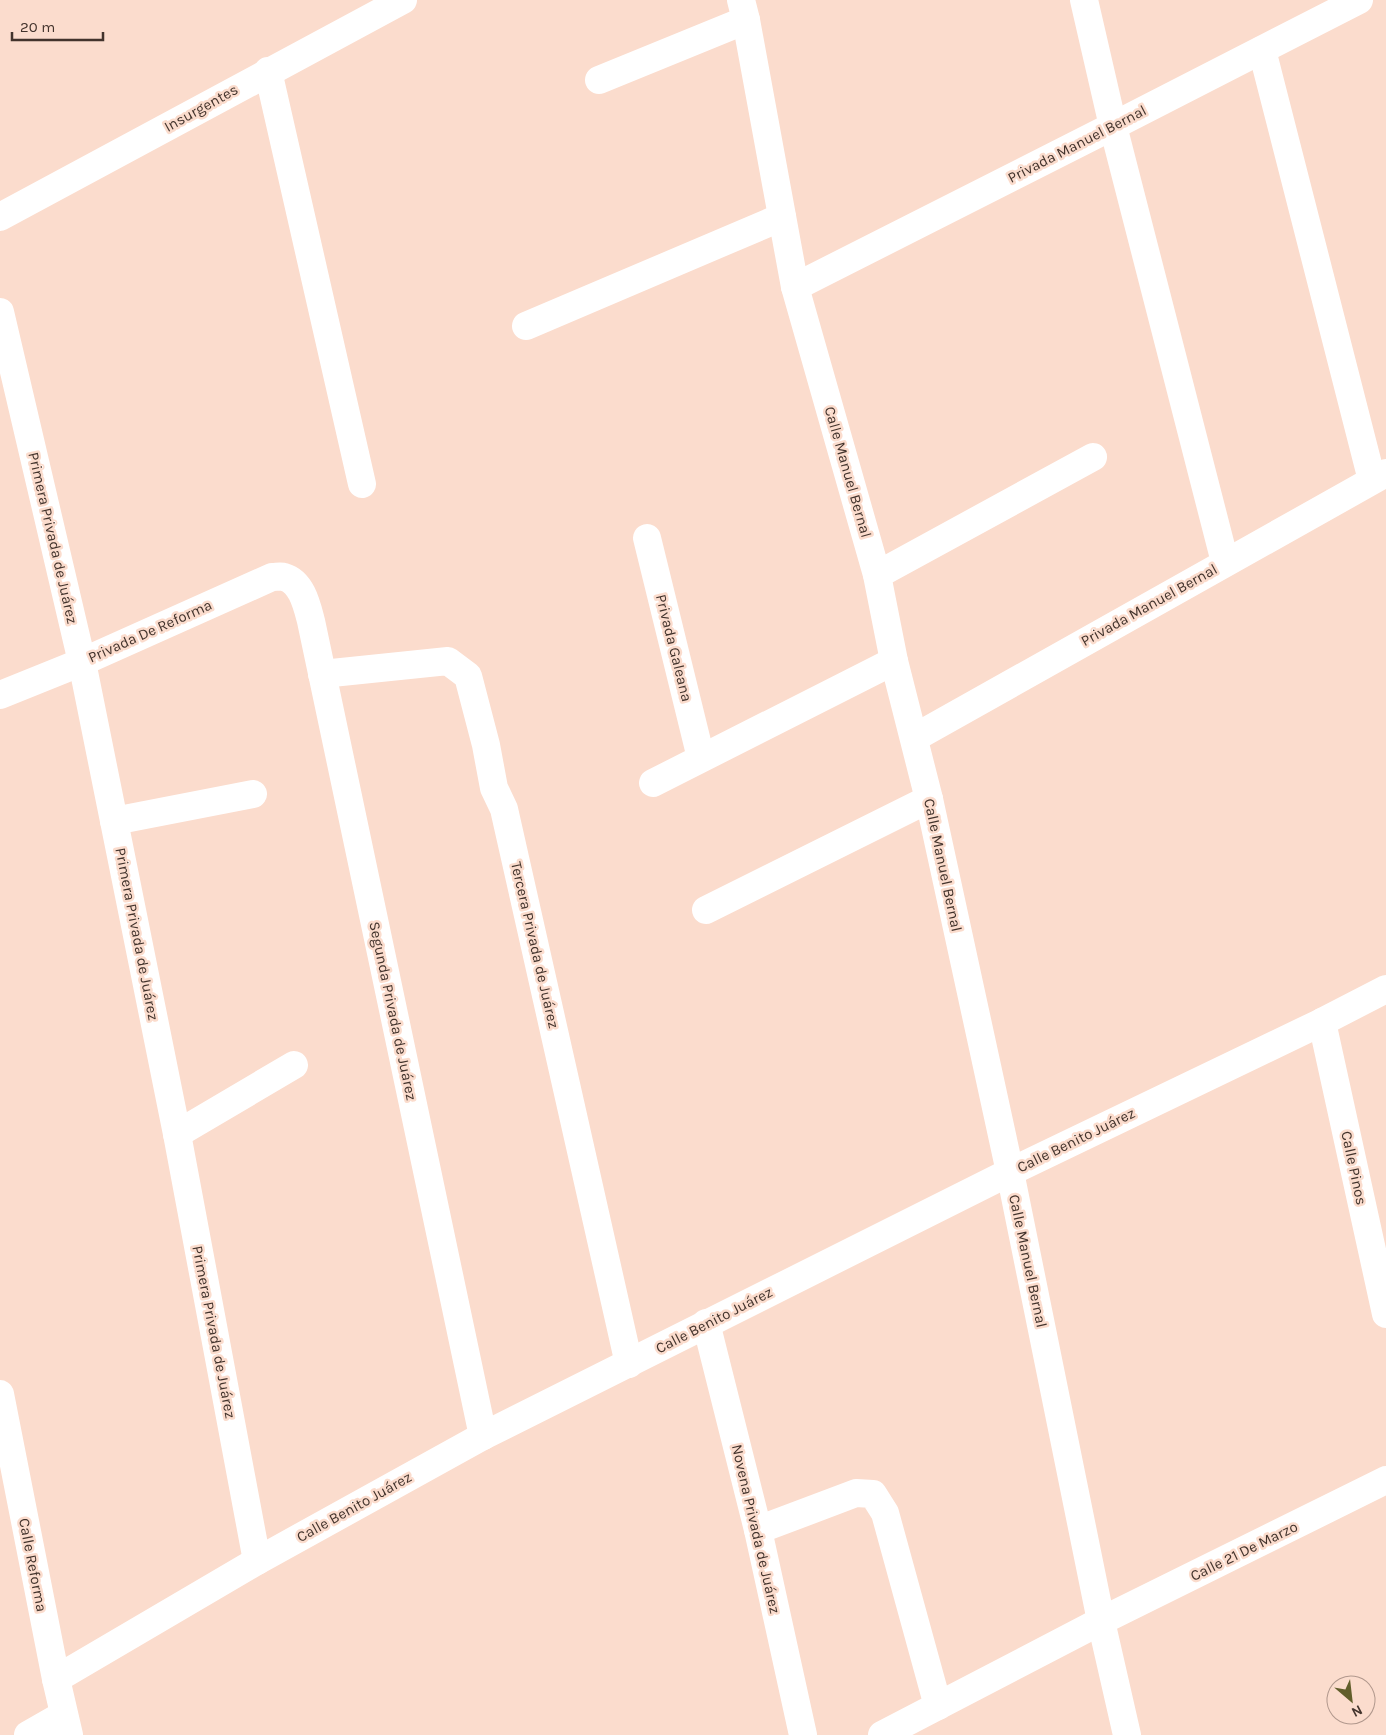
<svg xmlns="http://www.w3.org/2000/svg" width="1386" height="1735" font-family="Karla,sans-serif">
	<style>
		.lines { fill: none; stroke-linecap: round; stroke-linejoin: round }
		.minor { stroke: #fff; stroke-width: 28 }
		.labels { text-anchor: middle; stroke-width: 5; stroke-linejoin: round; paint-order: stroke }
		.street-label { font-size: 15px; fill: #42332c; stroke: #fbdccd }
	</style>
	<rect width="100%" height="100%" fill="#fbdccd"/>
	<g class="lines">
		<g class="minor">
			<path d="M741,0l5,20 49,267 82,288 17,86 35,138 81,373 91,449 26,114"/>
			<path d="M1084,0l29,126 112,436"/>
			<path d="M1262,50l110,430"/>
			<path d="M268,71l94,413"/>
			<path d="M599,80l147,-60"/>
			<path d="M0,217l403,-217"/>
			<path d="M795,287l318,-161 246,-126"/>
			<path d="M0,312l82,350 95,472 80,427"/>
			<path d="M526,326l256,-109"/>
			<path d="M647,538l54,220"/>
			<path d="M877,575l216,-118"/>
			<path d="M322,674l126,-13 20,15 18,69 8,43 10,21 125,555"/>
			<path d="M0,695l82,-33 190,-85c4,0 9,-1 12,0 18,5 23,29 27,44l172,815"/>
			<path d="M914,738l472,-265"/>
			<path d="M653,783l241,-122"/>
			<path d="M114,821l139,-27"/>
			<path d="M706,910l223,-111"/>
			<path d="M1322,1022l64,292"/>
			<path d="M177,1134l117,-69"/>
			<path d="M706,1323l52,207 45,205"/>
			<path d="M0,1394l56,285 13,56"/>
			<path d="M758,1530l98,-37 17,1 12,19 53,193"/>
			<path d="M56,1679l201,-118 226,-125 527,-264 312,-150 64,-33"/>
			<path d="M28,1735l35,-20"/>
			<path d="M882,1735l219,-114 285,-141"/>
		</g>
	</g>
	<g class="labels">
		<g class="street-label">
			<text transform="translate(201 108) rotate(-29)" y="5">Insurgentes</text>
			<text transform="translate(1077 144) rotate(-27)" y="5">Privada Manuel Bernal</text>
			<text transform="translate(848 472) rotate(74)" y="5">Calle Manuel Bernal</text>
			<text transform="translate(53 538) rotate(77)" y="5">Primera Privada de Juárez</text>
			<text transform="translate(1149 605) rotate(-29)" y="5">Privada Manuel Bernal</text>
			<text transform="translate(150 631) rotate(-24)" y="5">Privada De Reforma</text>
			<text transform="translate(674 648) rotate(76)" y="5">Privada Galeana</text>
			<text transform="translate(943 865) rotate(78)" y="5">Calle Manuel Bernal</text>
			<text transform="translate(137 934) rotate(79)" y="5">Primera Privada de Juárez</text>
			<text transform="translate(535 945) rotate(77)" y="5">Tercera Privada de Juárez</text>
			<text transform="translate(393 1011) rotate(78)" y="5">Segunda Privada de Juárez</text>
			<text transform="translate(1076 1140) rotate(-26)" y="5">Calle Benito Juárez</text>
			<text transform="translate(1354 1168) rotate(78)" y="5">Calle Pinos</text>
			<text transform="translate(1028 1261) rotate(78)" y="5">Calle Manuel Bernal</text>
			<text transform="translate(714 1320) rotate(-27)" y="5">Calle Benito Juárez</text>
			<text transform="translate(214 1332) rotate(79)" y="5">Primera Privada de Juárez</text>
			<text transform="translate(354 1507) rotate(-29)" y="5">Calle Benito Juárez</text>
			<text transform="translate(756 1529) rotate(77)" y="5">Novena Privada de Juárez</text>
			<text transform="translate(1244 1551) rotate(-26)" y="5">Calle 21 De Marzo</text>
			<text transform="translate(33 1565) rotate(79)" y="5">Calle Reforma</text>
		</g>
	</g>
	<g transform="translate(1351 1700) rotate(152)"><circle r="24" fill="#fbdccd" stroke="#b1988d"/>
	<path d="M0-4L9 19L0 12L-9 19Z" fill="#615e2b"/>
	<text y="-8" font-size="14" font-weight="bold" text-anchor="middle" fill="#42332c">N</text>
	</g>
	<path d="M12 32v8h91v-8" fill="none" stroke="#42332c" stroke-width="2.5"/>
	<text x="20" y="32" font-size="15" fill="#42332c" stroke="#fbdccd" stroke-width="4" paint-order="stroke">20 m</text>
</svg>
